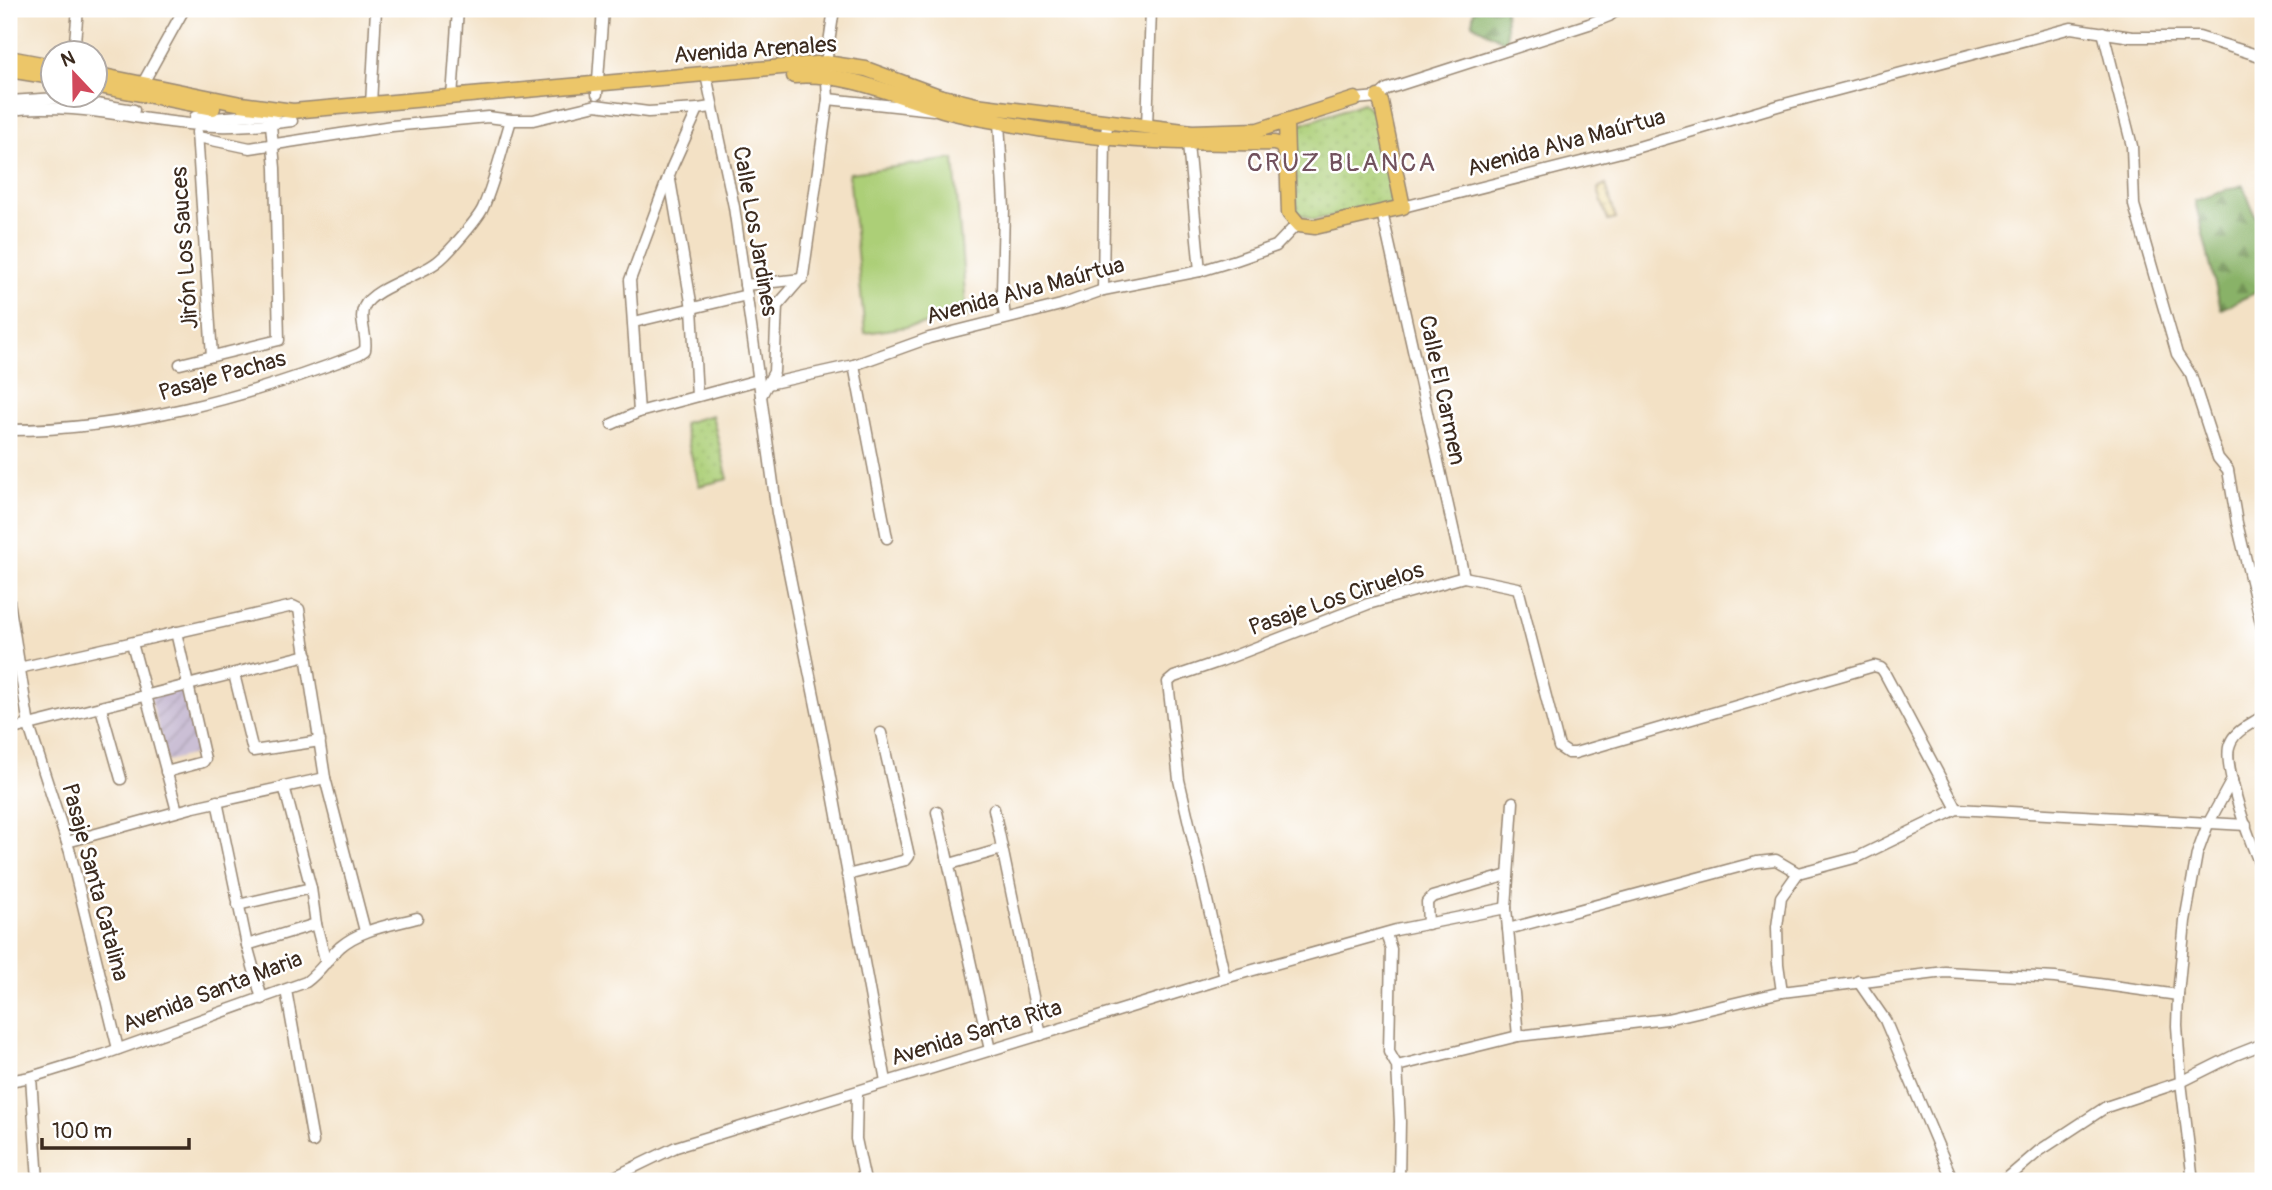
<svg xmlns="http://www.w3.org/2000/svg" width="2272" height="1190" font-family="Pangolin,sans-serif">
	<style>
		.industrial { fill: url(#industrial-furrows) }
		.grass { fill: #accf77; stroke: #747c4a; stroke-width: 2 }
		.forest { fill: url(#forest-firs); stroke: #626e43; stroke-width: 2 }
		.sand { fill: url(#sand-dots); stroke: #94825e; stroke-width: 2 }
		.park { fill: url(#park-dots); stroke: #747c4a; stroke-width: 2 }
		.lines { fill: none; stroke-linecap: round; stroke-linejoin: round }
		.minor-casing { stroke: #978672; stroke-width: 13 }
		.major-casing { stroke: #978672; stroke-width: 17 }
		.minor { stroke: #fff; stroke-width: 10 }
		.major { stroke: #ecc669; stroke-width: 14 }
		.labels { text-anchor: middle; stroke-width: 5; stroke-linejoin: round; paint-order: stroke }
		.street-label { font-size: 23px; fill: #3b2a1e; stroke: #fff }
		.quarter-label { font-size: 26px; letter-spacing: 2px; fill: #71515d; stroke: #fff }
	</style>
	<defs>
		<pattern id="industrial-furrows" width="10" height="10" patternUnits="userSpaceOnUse" patternTransform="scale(1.75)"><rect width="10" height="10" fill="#cbbfd5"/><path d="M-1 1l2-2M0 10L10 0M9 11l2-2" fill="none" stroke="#afa4b6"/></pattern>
		<pattern id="forest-firs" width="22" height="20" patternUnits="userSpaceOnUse" patternTransform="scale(1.75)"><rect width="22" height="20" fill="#89b268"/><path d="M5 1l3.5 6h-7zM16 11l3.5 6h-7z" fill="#719155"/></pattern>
		<pattern id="sand-dots" width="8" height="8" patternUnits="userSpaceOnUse" patternTransform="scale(1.75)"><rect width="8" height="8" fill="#eeda9e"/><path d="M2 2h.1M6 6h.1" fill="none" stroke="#cdbb88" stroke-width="1.8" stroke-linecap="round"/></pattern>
		<pattern id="park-dots" width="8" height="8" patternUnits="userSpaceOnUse" patternTransform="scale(1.75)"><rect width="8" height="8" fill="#accf77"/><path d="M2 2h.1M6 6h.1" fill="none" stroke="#95b266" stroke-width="1.8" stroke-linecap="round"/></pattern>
	</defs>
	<rect width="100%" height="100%" fill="#fff"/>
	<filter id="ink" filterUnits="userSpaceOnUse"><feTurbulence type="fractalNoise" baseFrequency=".0143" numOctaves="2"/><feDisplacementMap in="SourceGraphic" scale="14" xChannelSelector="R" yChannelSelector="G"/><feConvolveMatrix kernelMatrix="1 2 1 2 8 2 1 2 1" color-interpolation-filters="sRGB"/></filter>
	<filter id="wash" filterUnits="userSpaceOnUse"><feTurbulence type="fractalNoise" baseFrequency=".00686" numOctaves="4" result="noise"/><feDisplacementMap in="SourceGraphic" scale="28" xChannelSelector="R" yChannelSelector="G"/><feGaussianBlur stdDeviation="1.57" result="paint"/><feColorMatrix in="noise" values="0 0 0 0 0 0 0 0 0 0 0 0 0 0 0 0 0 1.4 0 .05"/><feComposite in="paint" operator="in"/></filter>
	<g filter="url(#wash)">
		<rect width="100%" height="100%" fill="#f3e1c5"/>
		<path class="industrial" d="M181,688l17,65 -31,8 -17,-65z"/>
		<path class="grass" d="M954,159l13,159 -102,15 -16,-160z"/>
		<g class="forest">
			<path d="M1474,9h31l2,34 -35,-19z"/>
			<path d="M2243,185l20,51v53l-42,20 -26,-108z"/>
		</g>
		<path class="sand" d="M1606,185l10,34 -8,2 -10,-32z"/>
		<g class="park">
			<path d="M1363,103l13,11 18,90 -81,16 -16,-7 -3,-86z"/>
			<path d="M712,415l16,64 -29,7 -16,-63z"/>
		</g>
	</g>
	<g filter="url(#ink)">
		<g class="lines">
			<g class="minor-casing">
				<g id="minor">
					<path d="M834,9l-8,54 2,36 -25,177 -26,30 -3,66 -13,24 16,117 47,232 62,336"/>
					<path d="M2103,32l29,114 2,59 43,149 14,21 27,83 10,12 9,53 26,108"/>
					<path d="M74,52l4,-43"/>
					<path d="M706,75l28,132 27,189"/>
					<path d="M143,83l41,-74"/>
					<path d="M597,94l6,-85"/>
					<path d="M452,98l6,-89"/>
					<path d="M828,99l105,11"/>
					<path d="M1355,99l23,-2 9,-8 202,-65 20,-8 9,-7"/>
					<path d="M9,101l49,-3 76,12"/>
					<path d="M371,105l5,-96"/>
					<path d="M9,110c71,-9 138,14 208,16 25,1 51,-2 75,-5"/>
					<path d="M195,117l20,1 62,-5"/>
					<path d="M999,122l5,86 -2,84 3,26"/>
					<path d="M1147,127l4,-118"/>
					<path d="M197,132l15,224"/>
					<path d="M198,137l52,11 142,-22 96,-9 23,3h22l63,-15 52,7 50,-3"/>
					<path d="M1188,144l12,127"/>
					<path d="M670,180l22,128 5,88"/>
					<path d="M1403,207l222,-56 156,-46 290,-77 61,9h67l64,20"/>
					<path d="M1382,212l82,365"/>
					<path d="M745,285l57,-6"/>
					<path d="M1103,290l2,-152 3,-16"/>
					<path d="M634,322l113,-27"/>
					<path d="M180,364l99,-24 -4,-172 -5,-54"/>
					<path d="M854,365l33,173"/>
					<path d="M768,384l86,-19 75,-27 132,-33 42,-15 97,-19 36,-11 40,-14 21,-22"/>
					<path d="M639,412l-9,-132 42,-113 26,-58 13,-2"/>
					<path d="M612,424l27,-12 119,-32"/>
					<path d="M9,430c120,0 239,-33 350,-76l6,-4c3,-14 -7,-31 -1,-43 8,-19 56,-31 73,-45 10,-7 41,-43 46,-54 12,-28 19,-59 28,-88"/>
					<path d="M9,601l20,125 41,126 48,197"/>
					<path d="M132,643l45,168"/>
					<path d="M19,668l274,-62 6,3 26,169 40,153"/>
					<path d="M234,674l19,77 67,-10"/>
					<path d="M101,708l20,71"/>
					<path d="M2263,716c-11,8 -28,14 -33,28 -9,19 22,106 33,126"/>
					<path d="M9,730l298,-75"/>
					<path d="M166,772l37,-10 2,-3 -29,-127"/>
					<path d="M284,786l27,102 5,36 10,39"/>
					<path d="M217,801l30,144 15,54"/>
					<path d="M1513,802l-7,106 12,128"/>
					<path d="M994,809l47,226"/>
					<path d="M937,812l53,238"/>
					<path d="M67,842l127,-35 131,-29"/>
					<path d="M950,864l52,-15"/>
					<path d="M847,875l59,-15 3,-4 -28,-123"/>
					<path d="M238,905l73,-17"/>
					<path d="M1428,924l-1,-22 5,-5 76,-22"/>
					<path d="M1508,929l249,-67 19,-2 22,13"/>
					<path d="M1386,934l5,15 -2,103 8,14 3,56 -1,59"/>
					<path d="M247,945l69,-21"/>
					<path d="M1225,978l-46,-198 -11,-98 6,-5 47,-16 147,-57 96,-27 54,11 41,159 9,6h7l299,-87 7,2 3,4 73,137"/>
					<path d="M1858,981l27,39 68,161"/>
					<path d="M286,990l27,152"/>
					<path d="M1782,992l-4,-28 -1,-37 4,-30 17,-24 60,-16 99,-48 289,16"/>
					<path d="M1397,1066l121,-30 149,-17 115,-27 163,-20 110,6 123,17"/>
					<path d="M31,1077l7,104"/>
					<path d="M9,1081l22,-4 71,-22 204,-73c14,-10 22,-24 34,-35 21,-18 51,-22 77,-29"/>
					<path d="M857,1092l-1,47 9,42"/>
					<path d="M583,1181l31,-4 62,-30 549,-169 171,-48 110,-22"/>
					<path d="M2004,1181l35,-30 67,-44 75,-25 54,-27 28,-11"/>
					<path d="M2193,1181l-12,-99 -4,-56 1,-31 7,-74 12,-67 11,-30 24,-44"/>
				</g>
			</g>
			<g class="major-casing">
				<g id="major">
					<path d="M9,58l43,8"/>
					<path d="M9,70l43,7"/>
					<path d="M94,74l147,30 52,7 533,-48 40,6 73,27 37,9 216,27 66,-2 97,-31"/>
					<path d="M794,76c52,-4 100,19 149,34 17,5 34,8 52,11 93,20 185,23 279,22l7,2 5,9"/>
					<path d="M94,85l119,23"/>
					<path d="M1286,122l3,91 10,12 16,2 88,-20 -22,-105 -3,-5"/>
				</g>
			</g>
			<use href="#minor" class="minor"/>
			<use href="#major" class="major"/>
		</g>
	</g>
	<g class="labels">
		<g class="street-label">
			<text transform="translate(755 49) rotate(-4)" y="8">Avenida Arenales</text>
			<text transform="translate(1566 142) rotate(-15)" y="8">Avenida Alva Maúrtua</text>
			<text transform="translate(756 231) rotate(80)" y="8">Calle Los Jardines</text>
			<text transform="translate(184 248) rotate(-94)" y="8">Jirón Los Sauces</text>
			<text transform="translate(1025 290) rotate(-15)" y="8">Avenida Alva Maúrtua</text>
			<text transform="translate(222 375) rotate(-16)" y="8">Pasaje Pachas</text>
			<text transform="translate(1443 390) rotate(78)" y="8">Calle El Carmen</text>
			<text transform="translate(1336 598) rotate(-19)" y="8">Pasaje Los Ciruelos</text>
			<text transform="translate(96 882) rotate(75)" y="8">Pasaje Santa Catalina</text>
			<text transform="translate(212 991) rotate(-21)" y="8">Avenida Santa Maria</text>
			<text transform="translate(976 1032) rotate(-17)" y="8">Avenida Santa Rita</text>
		</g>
		<g class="quarter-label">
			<text x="1342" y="171">CRUZ BLANCA</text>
		</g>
	</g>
	<rect width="2272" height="1190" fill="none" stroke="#fff" stroke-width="35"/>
	<g transform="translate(74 74) rotate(338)"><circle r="33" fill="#ffffff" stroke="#b1aaa5" stroke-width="2"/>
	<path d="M0-5L12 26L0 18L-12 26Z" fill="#d1495b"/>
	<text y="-10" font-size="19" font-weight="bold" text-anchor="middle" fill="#3b2a1e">N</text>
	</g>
	<path d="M42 1138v10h147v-10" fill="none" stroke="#3b2a1e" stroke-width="3.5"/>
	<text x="52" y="1138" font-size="21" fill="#3b2a1e" stroke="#ffffff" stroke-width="5" paint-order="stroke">100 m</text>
</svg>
